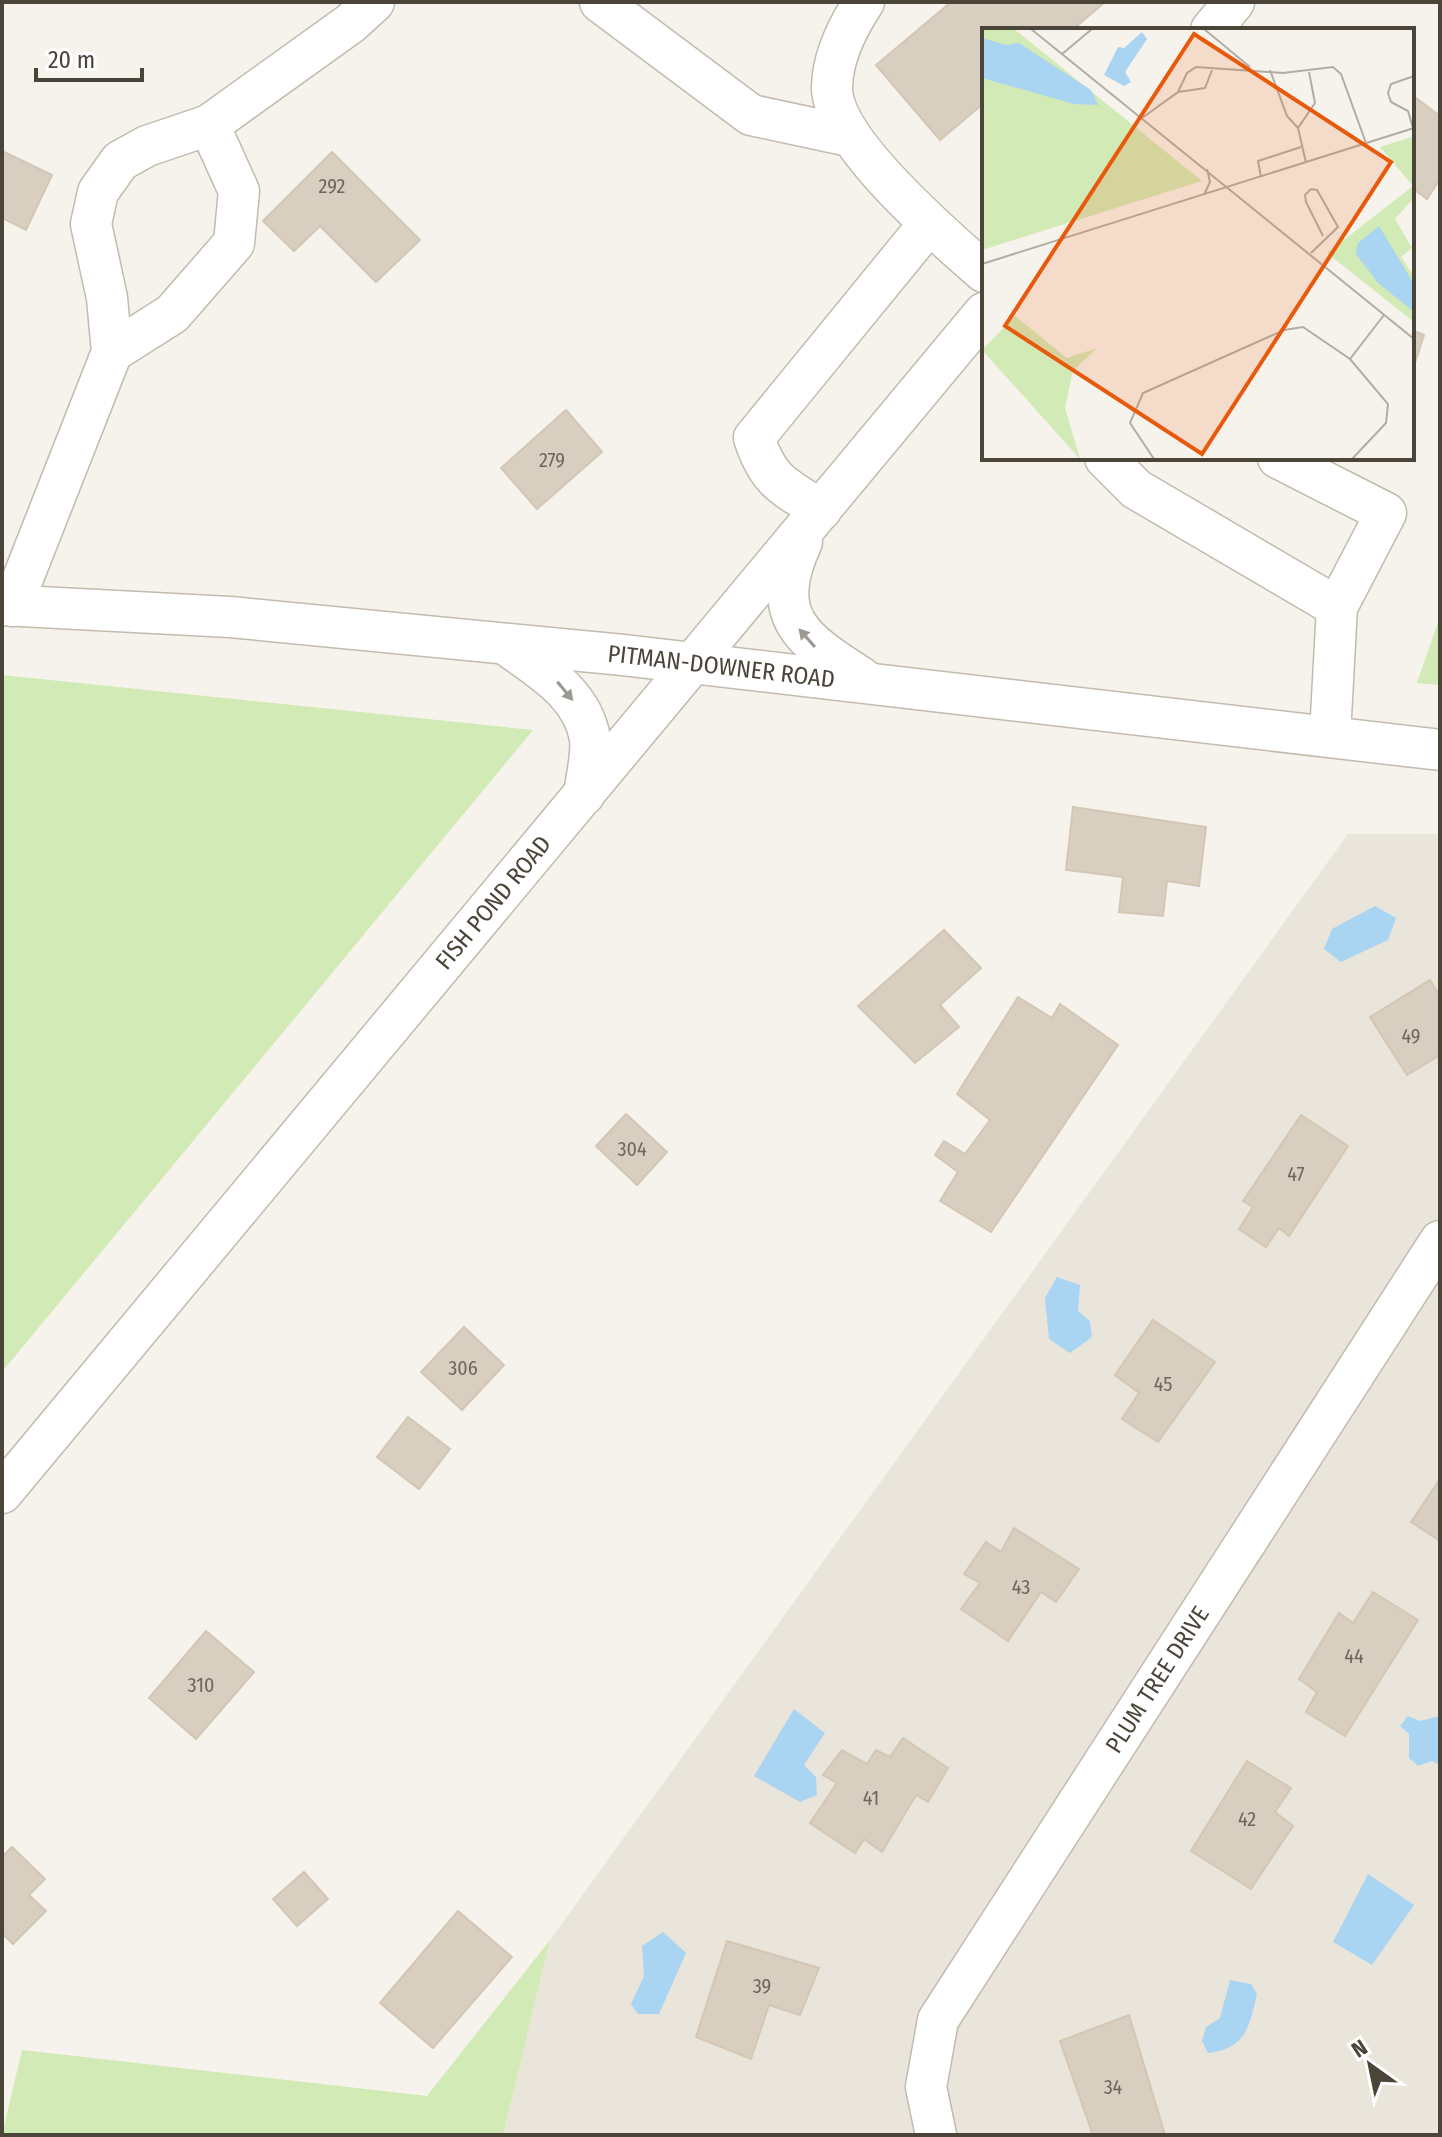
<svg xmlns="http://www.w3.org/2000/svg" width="1442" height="2137" font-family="'Fira Sans Condensed',sans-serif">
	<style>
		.residential { fill: #eae5da }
		.green { fill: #d2eab5 }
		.water { fill: #a9d4f2 }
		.building { fill: #d8cfc1; stroke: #d3c7b4; stroke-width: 2 }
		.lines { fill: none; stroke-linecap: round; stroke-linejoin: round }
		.minor-casing { stroke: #c2bbae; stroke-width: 43 }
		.minor { stroke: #fff; stroke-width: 40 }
		.oneway { fill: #9c9892 }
		.labels { text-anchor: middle; stroke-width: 6; stroke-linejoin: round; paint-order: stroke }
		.number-label { font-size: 20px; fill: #6e675b }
		.street-label { font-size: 24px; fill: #4b4439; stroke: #fff }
		.inset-road { fill: none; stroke: #b2ada4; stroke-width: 2 }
		.view { fill: #e8590c; fill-opacity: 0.15; stroke: #e8590c; stroke-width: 4 }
		.inset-edge { fill: none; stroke: #4b4439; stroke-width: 4 }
	</style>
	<rect width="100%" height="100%" fill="#f6f3ec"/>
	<path class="residential" d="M1348,834h92v1301h-937l47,-195z"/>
	<g class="green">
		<path d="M1440,616v69l-23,-2z"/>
		<path d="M2,675l531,55 -531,642z"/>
		<path d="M550,1940l-47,195h-501l20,-85 405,46z"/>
	</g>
	<g class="water">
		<path d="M1375,906l21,12 -8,22 -47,22 -17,-13 8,-20z"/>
		<path d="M1057,1277l23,8 -2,26 12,10 2,16 -22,16 -21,-14 -4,-41z"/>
		<path d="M794,1709l31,24 -21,32 12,12 1,18 -17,7 -46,-26z"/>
		<path d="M1408,1716l12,5 20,-5v49l-8,-4 -14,5 -9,-8v-24l-9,-8z"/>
		<path d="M1368,1874l46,31 -42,60 -39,-23z"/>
		<path d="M663,1932l23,21 -27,61h-21l-7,-10 13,-28 -2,-30z"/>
		<path d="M1230,1980l21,4 6,10c-8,33 -10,54 -49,59l-6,-12 4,-14 14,-9z"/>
	</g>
	<g class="building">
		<path d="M951,2h152l1,1 -32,27h-88v73l-44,37 -64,-75z"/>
		<path d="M1412,95l28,21v63l-13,20 -15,-11z"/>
		<path d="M2,151l50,24 -26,55 -24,-12z"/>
		<path d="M332,152l88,88 -44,42 -56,-56 -26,25 -31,-30z"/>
		<path d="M1412,330l12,5 -12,37z"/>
		<path d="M566,410l36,42 -65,57 -36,-41z"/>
		<path d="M1073,807l133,20 -7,59 -32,-5 -4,35 -44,-4 4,-35 -57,-7z"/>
		<path d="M944,930l37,38 -41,37 19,22 -44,36 -57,-57z"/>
		<path d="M1430,980l10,17v58l-33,20 -37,-58z"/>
		<path d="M1018,997l34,21 8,-14 58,41 -127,187 -51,-31 18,-29 -23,-17 9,-14 21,13 25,-34 -33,-26z"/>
		<path d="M626,1114l41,38 -30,33 -41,-39z"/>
		<path d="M1301,1115l47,31 -59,90 -10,-8 -13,19 -27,-18 14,-22 -10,-6z"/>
		<path d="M1153,1320l62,42 -57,80 -36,-23 17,-26 -24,-18z"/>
		<path d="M464,1327l40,38 -42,45 -41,-38z"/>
		<path d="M408,1417l42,32 -31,40 -42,-32z"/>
		<path d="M1440,1479v62l-29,-19z"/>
		<path d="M1014,1528l65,41 -23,33 -15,-10 -33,49 -47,-32 19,-26 -16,-9 22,-32 15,10z"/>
		<path d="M1373,1592l45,28 -73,116 -39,-24 11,-20 -18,-13 40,-66 14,10z"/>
		<path d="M206,1631l48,41 -58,67 -47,-41z"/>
		<path d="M903,1738l45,30 -20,34 -12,-7 -34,57 -18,-13 -9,14 -45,-30 27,-40 -14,-8 19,-25 25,14 9,-14 14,7z"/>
		<path d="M1247,1761l44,27 -16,24 18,14 -42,63 -60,-38z"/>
		<path d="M12,1847l33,32 -16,16 17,16 -33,33 -11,-11v-76z"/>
		<path d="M304,1872l24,27 -31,27 -24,-27z"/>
		<path d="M458,1911l54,46 -79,91 -53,-45z"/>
		<path d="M727,1941l92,27 -19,47 -31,-10 -18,54 -55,-22z"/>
		<path d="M1129,2015l36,120h-72l-33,-94z"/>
	</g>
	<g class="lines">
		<g class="minor-casing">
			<g id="minor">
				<path d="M600,2l151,113 98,21"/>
				<path d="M864,2c-16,24 -31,54 -32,84 -2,54 113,152 152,186"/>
				<path d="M1211,30l23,-28"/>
				<path d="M112,352l60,-38 62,-71 5,-52 -30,-66"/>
				<path d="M1105,458l31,31 201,118"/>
				<path d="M1278,458l108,55 -49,94 -7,128"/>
				<path d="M821,510c-37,-24 -52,-27 -67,-72l174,-213"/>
				<path d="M802,542c-35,76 1,98 60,136"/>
				<path id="s1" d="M2,605l228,12 393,38 817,95"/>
				<path d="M12,606l100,-254 -5,-54 -16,-74 7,-32 22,-31 27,-15 62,-21 142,-102 23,-21"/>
				<path d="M505,644c34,25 78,49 85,95 2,17 -4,39 -6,56"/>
				<path id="s2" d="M2,1493l982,-1180"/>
				<path id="s3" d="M936,2135l-10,-48 12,-67 502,-779"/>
			</g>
		</g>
		<use href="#minor" class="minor"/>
	</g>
	<defs><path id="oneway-solid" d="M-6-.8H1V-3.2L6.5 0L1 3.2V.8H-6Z" transform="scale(2)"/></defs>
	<g class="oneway">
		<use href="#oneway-solid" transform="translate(807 638) rotate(-131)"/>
		<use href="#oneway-solid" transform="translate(565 691) rotate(50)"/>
	</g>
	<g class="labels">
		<g class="number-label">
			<text x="332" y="193">292</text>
			<text x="552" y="467">279</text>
			<text x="1411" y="1043">49</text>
			<text x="632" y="1156">304</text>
			<text x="1296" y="1181">47</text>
			<text x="463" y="1375">306</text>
			<text x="1163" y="1391">45</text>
			<text x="1021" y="1594">43</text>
			<text x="1354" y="1663">44</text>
			<text x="201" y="1692">310</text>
			<text x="871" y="1805">41</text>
			<text x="1247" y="1826">42</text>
			<text x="762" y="1993">39</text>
			<text x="1113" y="2094">34</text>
		</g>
		<g class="street-label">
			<text dy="8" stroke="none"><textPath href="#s1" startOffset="722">PITMAN-DOWNER ROAD</textPath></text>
			<text dy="8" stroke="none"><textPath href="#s2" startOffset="768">FISH POND ROAD</textPath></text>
			<text dy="8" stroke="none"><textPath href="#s3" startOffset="522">PLUM TREE DRIVE</textPath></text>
		</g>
	</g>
	<g transform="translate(982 28)">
		<rect width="432" height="432" fill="#f6f3ec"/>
		<path d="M0,1h32l188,152 -220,69zM430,109l2,61 -19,21 17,29 -11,9 13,19v46l-87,-69 86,-67 -33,-39zM33,288l52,42 30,-10 -24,23 -8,37 15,51 -98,-109z" fill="#d2eab5"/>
		<path d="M160,4l5,7 -22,33 6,10 -7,4 -20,-11 14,-28 6,1zM0,10l24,7 13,-2 72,47 7,15 -24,-1 -92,-26zM397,198l35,58v28l-36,-29 -22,-29 2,-11z" fill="#a9d4f2"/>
		<path class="inset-road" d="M49,1l383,310M222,1l46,38M80,26l30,-25M288,42l17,46 11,12M196,64l27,-4 7,-18M160,90l36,-26 9,-19 9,-6 87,6 50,-6 8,7 25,69M431,100l-5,-17 -17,-9 -3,-9 3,-9 23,-8M324,135l-8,-35 17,-25 -6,-31M279,149l-3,-16 43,-14M222,167l6,-13 -3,-13M329,225l27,-26 -21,-37 -6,-1 -6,6 1,7 17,34M0,236l432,-136M368,331l34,-44M172,431l-24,-36 13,-30 141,-63 19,-3 47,32 38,45 -2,19 -34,36"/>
		<path class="view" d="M212,6l197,128 -189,292 -197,-128z"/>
		<rect width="432" height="432" class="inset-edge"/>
	</g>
	<rect width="1442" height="2137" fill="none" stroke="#4b4439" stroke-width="8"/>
	<g transform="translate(1370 2065) rotate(327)" stroke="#ffffff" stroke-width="6" paint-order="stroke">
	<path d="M0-6L14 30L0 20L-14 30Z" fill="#4b4439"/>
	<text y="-12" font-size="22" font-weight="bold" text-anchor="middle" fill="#4b4439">N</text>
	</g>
	<path d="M36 68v12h106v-12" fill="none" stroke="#4b4439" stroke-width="4"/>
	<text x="48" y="68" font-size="24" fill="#4b4439" stroke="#ffffff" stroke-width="6" paint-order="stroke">20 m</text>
</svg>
